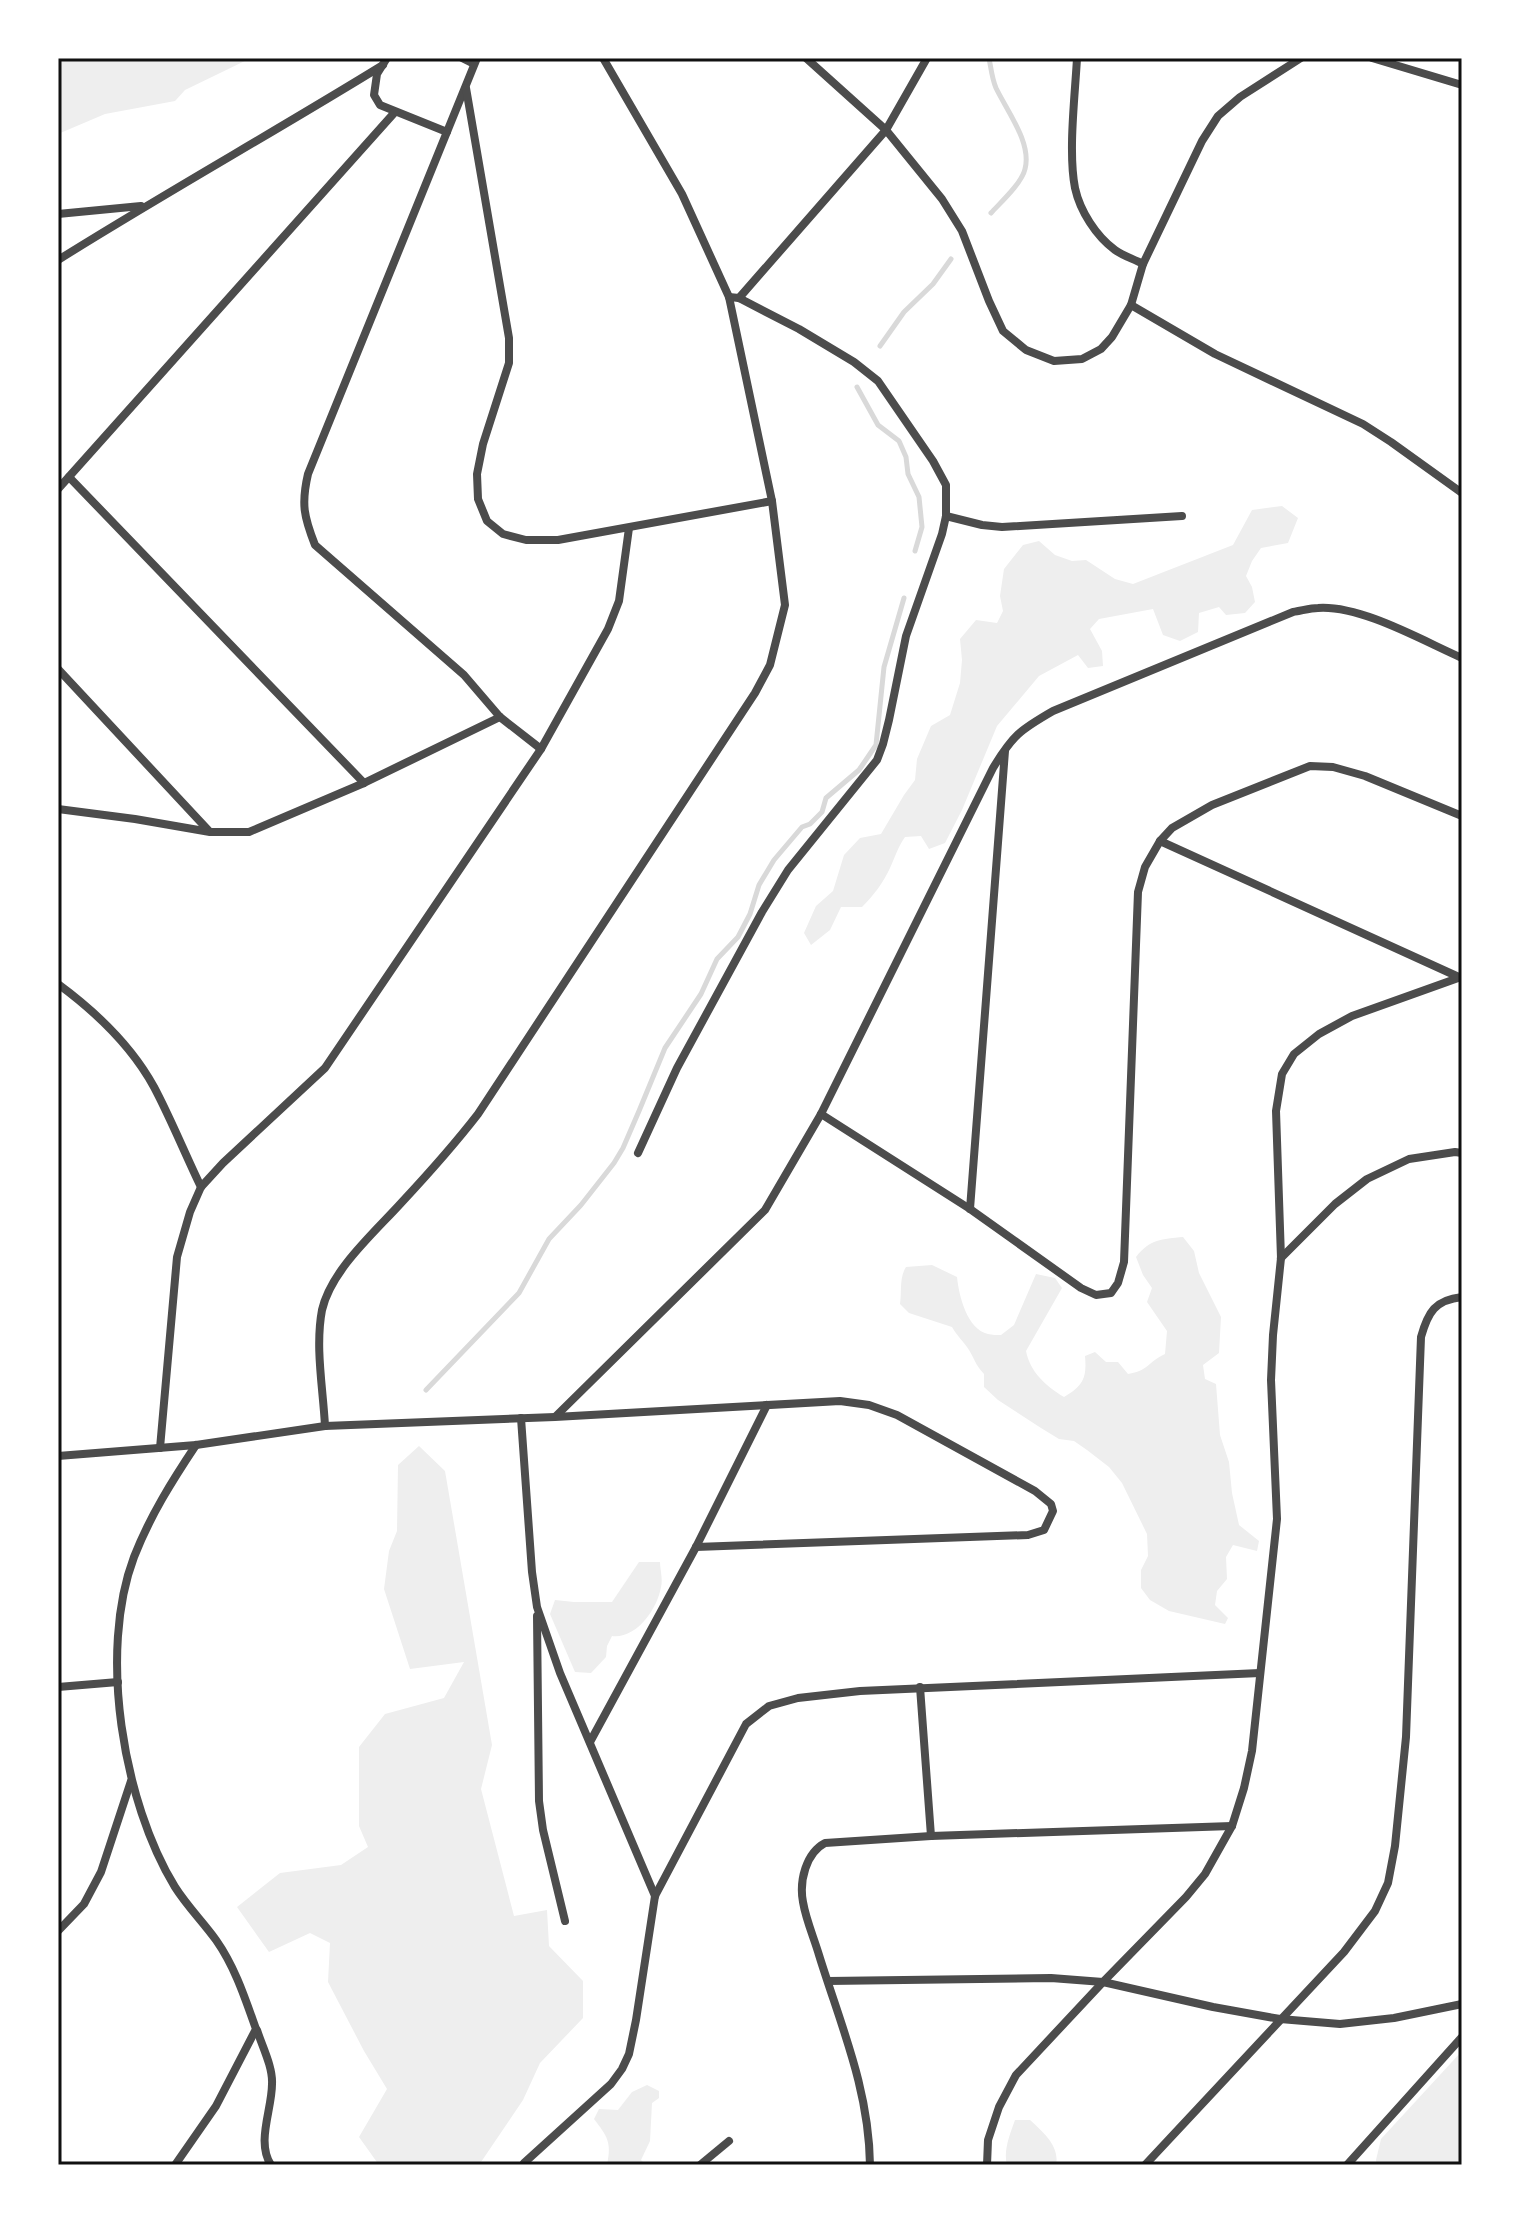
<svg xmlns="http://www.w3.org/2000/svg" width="1520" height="2223" font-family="Quicksand,sans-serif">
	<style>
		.green { fill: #eee }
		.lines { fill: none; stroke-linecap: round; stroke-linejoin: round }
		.stream { stroke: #d9d9d9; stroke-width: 5 }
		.minor { stroke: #4c4c4c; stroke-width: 8 }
		.neatline { fill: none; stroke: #111; stroke-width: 3 }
	</style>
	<rect width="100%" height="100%" fill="#fff"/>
	<g class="green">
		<path d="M58,58h193l-66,32 -10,11 -70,13 -47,20z"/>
		<path d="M1282,506l16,12 -10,25 -27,5 -9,13 -6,15 6,11 3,15 -10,11 -19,2 -7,-8 -20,6 -1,19 -18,9 -17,-6 -10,-26 -54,10 -9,10 12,22 1,15 -15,2 -10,-13 -39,21 -42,50 -35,84 -17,33 -16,6 -8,-13 -16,1c-7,10 -10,20 -15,31 -7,15 -16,27 -28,39h-21l-11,23 -19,15 -7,-12 12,-27 17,-15 11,-36 16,-17 21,-4 23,-39 11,-15 2,-21 14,-33 19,-11 10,-32 2,-23 -2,-21 16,-19 21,3 6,-12 -3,-15 4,-27 19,-24 16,-4 16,14 17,6 14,-1 29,19 18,5 100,-39 19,-35z"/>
		<path d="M1183,1237l11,14 5,22 22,44 -2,36 -16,12 2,14 11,5 4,51 9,27 3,31 7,32 20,16 -2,10 -24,-6 -7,12 1,22 -10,12 -2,14 13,13 -3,6 -56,-13 -19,-11 -9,-12v-18l7,-14 -1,-22 -25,-51 -13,-16 -22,-17 -13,-9 -15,-2 -18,-11 -43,-28 -14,-13v-13c-9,-10 -9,-14 -15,-24 -5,-8 -12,-14 -17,-23l-43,-14 -9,-9c2,-13 -1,-26 6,-37l26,-2 25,12c2,19 10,52 31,57 4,1 9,1 13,1l13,-10 22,-51 19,4 7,10 -36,63c4,21 20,35 38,46 19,-11 23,-19 21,-41l10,-4 11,10h12l10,12c20,-3 20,-12 37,-20l2,-23 -20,-29 5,-14 -9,-13 -7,-18c14,-18 26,-18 47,-20z"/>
		<path d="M419,1446l26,25 47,274 -11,44 33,127 33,-6 2,36 34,35v37l-43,45 -17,37 -44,65h-100l-20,-28 28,-48 -23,-38 -36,-69 2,-39 -20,-10 -41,19 -32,-45 43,-34 61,-8 27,-18 -9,-21v-79l26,-33 59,-16 20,-36 -54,7 -26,-80 5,-38 8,-20 1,-66z"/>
		<path d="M639,1562h21c0,7 3,17 1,25 -4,23 -25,52 -49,49l-5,10 -1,11 -15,16 -16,-1 -25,-58 5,-14 19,2h38z"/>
		<path d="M1462,2051v114h-85l-1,-5 5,-21z"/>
		<path d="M647,2085l12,6v7l-7,5 -2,38 -9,19 5,5h-39c5,-23 0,-29 -13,-46l5,-10 19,1 14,-18z"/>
		<path d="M1015,2120h15c13,12 30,26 26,45h-49c-4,-14 3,-31 8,-45z"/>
	</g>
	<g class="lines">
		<g class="stream">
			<path d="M989,58c2,10 3,21 7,30 11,23 36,55 29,81 -3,14 -25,34 -34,44"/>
			<path d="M880,346l24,-34 29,-28 18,-25"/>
			<path d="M857,387l21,38 21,16 7,16 2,17 11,23 3,30 -7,24"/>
			<path d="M426,1390l93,-97 30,-54 32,-34 33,-42 9,-15 16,-37 26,-63 36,-54 16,-35 21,-22 12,-23 9,-29 15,-25 28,-33 8,-3 12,-12 4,-14 33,-28 17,-25 8,-78 20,-69"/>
		</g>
		<g class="minor">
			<path d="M387,58l-10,16 -3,21 6,10 67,27"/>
			<path d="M462,58l12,6"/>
			<path d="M477,58l-169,416c-7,30 -4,43 7,71l149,130 36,42 41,32"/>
			<path d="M806,58l80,72 56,69 20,32 27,70 14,30 23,19 28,11 28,-2 19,-10 11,-12 19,-32 12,-41 59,-123 16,-25 22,-19 61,-39"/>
			<path d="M1077,58c-2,38 -9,94 -2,130 5,23 21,48 40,62 8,6 19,9 28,14"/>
			<path d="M1372,58l90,27"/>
			<path d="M466,88l43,250v25l-26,81 -6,30 1,25 9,22 16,13 23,6h32l214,-39"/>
			<path d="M58,214l83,-8"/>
			<path d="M58,260c107,-67 218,-129 325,-195"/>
			<path d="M739,298l147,-168 41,-72"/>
			<path d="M1131,305l84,49 148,70 28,18 71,51"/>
			<path d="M69,477l295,306"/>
			<path d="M58,489l337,-377"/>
			<path d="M946,516l36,9 20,2 180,-11"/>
			<path d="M58,669l151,162"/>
			<path d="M58,809l77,10 75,13h39l115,-49 136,-66"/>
			<path d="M1160,841l301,137"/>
			<path d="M58,984c38,28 73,61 96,103 17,32 31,67 47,100"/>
			<path d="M821,1114l149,95 111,79 15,7 15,-2 7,-10 6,-21 14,-370 7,-25 15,-26 12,-13 40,-23 98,-39 23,1 32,9 97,40"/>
			<path d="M638,1153l39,-85 85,-156 26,-42 89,-110 6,-16 6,-24 17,-84 36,-102 4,-18v-31l-13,-24 -55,-80 -24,-19 -55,-33 -60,-31 -10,-1"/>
			<path d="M970,1209l35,-458"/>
			<path d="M1281,1258l54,-54 32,-25 42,-20 46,-7 7,1"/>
			<path d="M556,1416l209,-206 56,-96 172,-346c20,-33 27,-38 60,-57l240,-99c8,-1 17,-4 25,-4 43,-3 105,33 144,50"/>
			<path d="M521,1418l11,154 5,35 23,66 95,223"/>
			<path d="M325,1426c-2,-38 -10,-79 -3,-116 9,-40 53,-78 80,-108 27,-29 52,-57 76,-88l277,-421 15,-28 15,-60 -13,-104 -43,-204 -47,-103 -79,-136"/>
			<path d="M160,1448l17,-191 13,-45 11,-25 22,-24 102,-95 216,-319 67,-120 11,-28 10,-73"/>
			<path d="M58,1456l138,-11 129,-19 230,-9 285,-16 29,4 28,10 138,76 16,13 2,7 -9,19 -16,5 -332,12"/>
			<path d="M537,1616l2,185 4,29 22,91"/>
			<path d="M58,1687l60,-5"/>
			<path d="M920,1687l11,149"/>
			<path d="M590,1742l106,-195 71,-142"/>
			<path d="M58,1931l26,-27 17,-32 30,-91"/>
			<path d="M828,1981l223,-3 52,4 110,25 67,12 60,5 54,-6 68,-14"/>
			<path d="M257,2030c5,16 16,37 15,54 0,26 -16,58 -1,81"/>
			<path d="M524,2163l87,-79 11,-15 7,-15 7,-34 19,-124 91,-172 23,-18 29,-8 62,-7 400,-18"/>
			<path d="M175,2165l41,-59 40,-77c-11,-31 -21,-62 -40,-89 -13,-18 -29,-34 -41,-53 -52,-85 -77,-235 -41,-330 16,-41 38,-76 62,-112"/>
			<path d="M700,2165l29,-24"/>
			<path d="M870,2165c-1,-76 -29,-139 -51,-210 -5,-17 -13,-35 -16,-53 -4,-21 3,-49 22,-59l106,-7 301,-10"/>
			<path d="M987,2165l1,-25 11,-33 17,-32 87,-93 83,-85 19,-23 27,-48 12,-38 8,-37 25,-232 -6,-139 2,-45 8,-77 -5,-147 6,-37 12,-20 25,-20 33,-18 109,-39"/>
			<path d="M1145,2165l199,-213 31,-41 13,-28 7,-37 11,-109 15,-400c7,-25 14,-37 41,-40"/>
			<path d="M1347,2165l115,-128"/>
		</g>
	</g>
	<rect width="1520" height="2223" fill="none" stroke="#ffffff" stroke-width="120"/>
	<rect x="60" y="60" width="1400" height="2103" class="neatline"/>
</svg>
